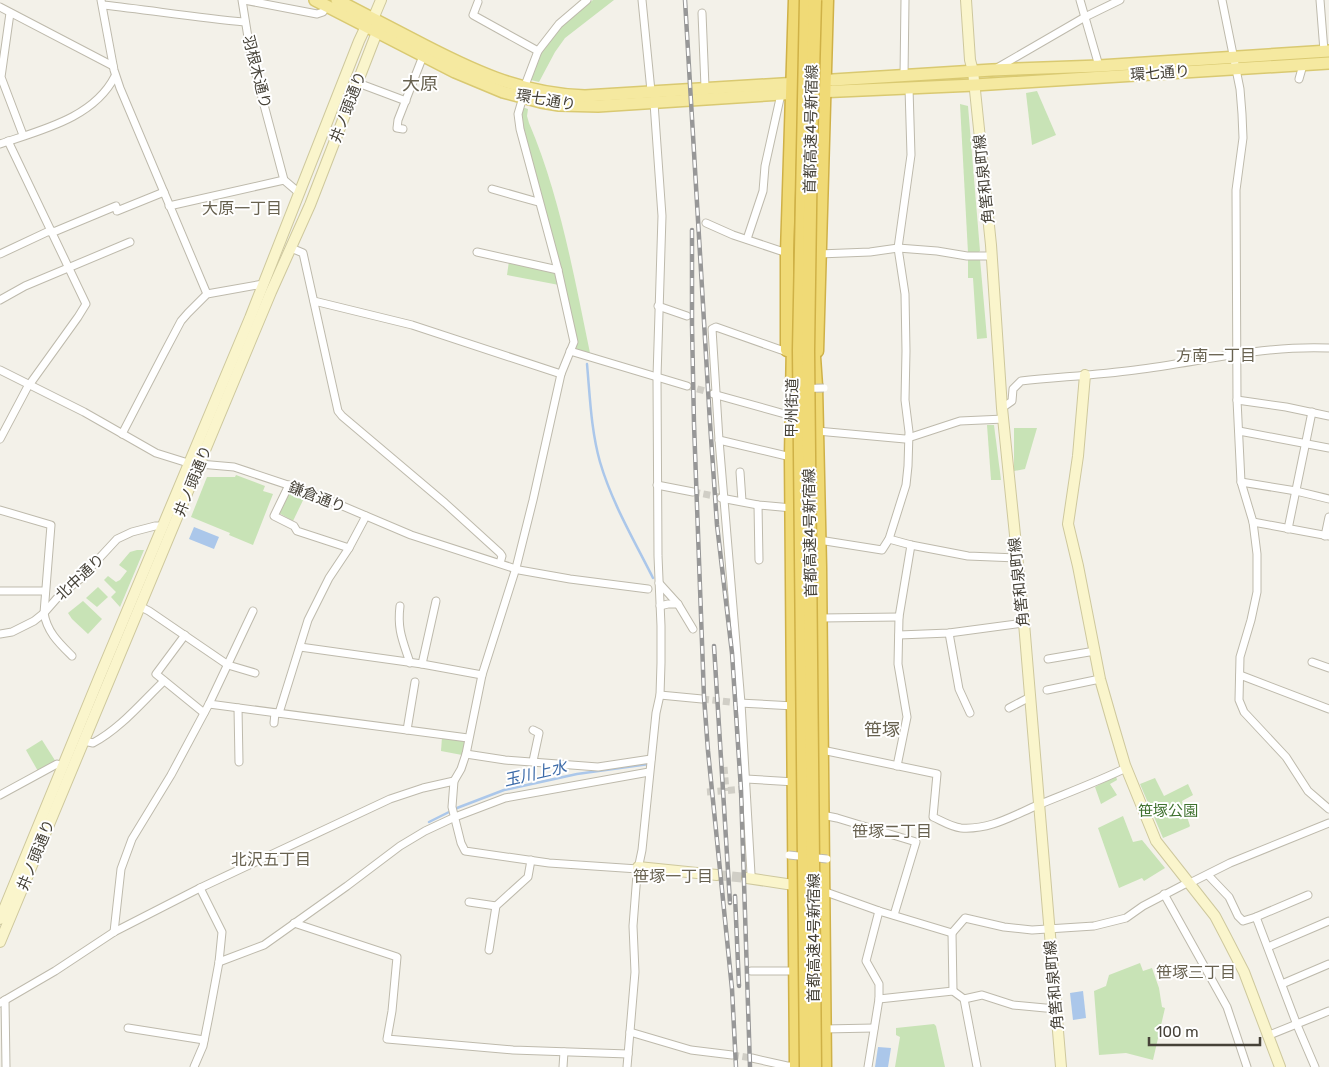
<svg xmlns="http://www.w3.org/2000/svg" width="1329" height="1067" font-family="Rubik,'Noto Sans JP',sans-serif">
	<style>
		.green { fill: #c8e3b6 }
		.water { fill: #abc7ea }
		.lines { fill: none; stroke-linecap: round; stroke-linejoin: round }
		.stream { stroke: #abc7ea; stroke-width: 2.5 }
		.street-tunnel { stroke: #d0cec6; stroke-width: 7; stroke-dasharray: 7 3.5; stroke-linecap: butt }
		.secondary-tunnel { stroke: #d0cec6; stroke-width: 10; stroke-dasharray: 10 5; stroke-linecap: butt }
		.street-casing { stroke: #bebaac; stroke-width: 9 }
		.secondary-casing { stroke: #cec89d; stroke-width: 12 }
		.primary-casing { stroke: #d9c971; stroke-width: 14 }
		.highway-casing { stroke: #cfb147; stroke-width: 15 }
		.street { stroke: #fff; stroke-width: 7 }
		.secondary { stroke: #faf5cc; stroke-width: 10 }
		.primary { stroke: #f5e9a0; stroke-width: 11 }
		.highway { stroke: #f0da76; stroke-width: 12 }
		.rail-casing { stroke: #979797; stroke-width: 4.5 }
		.rail { stroke: #fff; stroke-width: 2.5; stroke-dasharray: 8; stroke-linecap: butt }
		.street-bridge-casing { stroke: #bebaac; stroke-width: 9; stroke-linecap: butt }
		.highway-bridge-casing { stroke: #cfb147; stroke-width: 15; stroke-linecap: butt }
		.street-bridge { stroke: #fff; stroke-width: 7 }
		.highway-bridge { stroke: #f0da76; stroke-width: 12 }
		.labels { text-anchor: middle; stroke-width: 4; stroke-linejoin: round; paint-order: stroke }
		.street-label { font-size: 15px; fill: #464238; stroke: #fff }
		.park-label { font-size: 15px; fill: #407230; stroke: #fff }
		.neighbourhood-label { font-size: 16px; fill: #686250; stroke: #fff }
		.water-label { font-size: 16px; font-style: italic; fill: #3b6aa8; stroke: #fff }
		.quarter-label { font-size: 18px; fill: #686250; stroke: #fff }
	</style>
	<rect width="100%" height="100%" fill="#f3f1e9"/>
	<g class="green">
		<path d="M593,0h21l-49,38 -10,14 -16,30 -8,-2c2,-32 38,-62 62,-80z"/>
		<path d="M1037,91l19,44 -24,10 -6,-52z"/>
		<path d="M960,104l8,2 12,145 -3,3 -9,-1z"/>
		<path d="M522,107l6,2 -1,7 2,7c31,73 45,153 61,230l-14,-3 -5,-36 -48,-182 -2,-18z"/>
		<path d="M968,259h12l7,79 -10,1 -4,-61h-5z"/>
		<path d="M509,261l46,9 4,15 -52,-10z"/>
		<path d="M987,425h7l7,55h-10z"/>
		<path d="M1014,428h23l-12,41 -11,2z"/>
		<path d="M236,475l29,11 -2,5 10,3 -20,51 -24,-10 1,-2 -39,-16 16,-40h28z"/>
		<path d="M292,489l14,5 -13,27 -14,-8z"/>
		<path d="M137,550h7l-24,57 -9,-10 5,-5 -12,-12 4,-4 8,6 4,-2 7,-9 -8,-6 11,-13z"/>
		<path d="M98,587l10,10 -11,10 -11,-9z"/>
		<path d="M83,601l19,18 -14,15 -16,-15 -4,-6z"/>
		<path d="M442,737l23,4 -3,14 -21,-4z"/>
		<path d="M42,740l14,22 -17,11 -13,-23z"/>
		<path d="M1116,776l1,4 -7,4 7,11 -16,9 -6,-17z"/>
		<path d="M1155,778l9,18 24,-12 5,11 -11,6 8,25 -1,1 -26,11 -23,-54z"/>
		<path d="M1123,816l10,26 9,-2 23,28 -21,13 -2,-3 -23,10 -21,-60z"/>
		<path d="M1140,963l3,8 9,-3 7,20 3,19 3,1 -12,52 -27,-7 -27,2 -5,-64 12,-5 3,-11z"/>
		<path d="M934,1024l2,2 9,41h-50l5,-30 -4,-2v-7z"/>
	</g>
	<g class="water">
		<path d="M194,527l25,10 -5,12 -25,-10z"/>
		<path d="M1083,991l3,27 -13,2 -3,-27z"/>
		<path d="M878,1047l13,1 -3,19h-13z"/>
	</g>
	<g class="lines">
		<g class="stream">
			<path d="M587,364c3,33 4,66 13,98 12,41 34,78 53,116"/>
			<path d="M429,822l28,-14 47,-18 73,-16 72,-10"/>
		</g>
		<g class="street-tunnel">
			<path d="M687,386l25,7"/>
			<path d="M693,492l27,5"/>
			<path d="M702,699l37,4"/>
			<path d="M724,767l2,24"/>
			<path d="M707,792l39,-3"/>
			<path d="M732,1055l20,3"/>
		</g>
		<path class="secondary-tunnel" d="M717,875l30,3"/>
		<g class="street-casing">
			<g id="street">
				<path d="M101,0l13,70 6,18 87,206"/>
				<path d="M242,0l9,56 33,124 14,12"/>
				<path d="M244,0l73,14 6,-2 3,-6"/>
				<path d="M642,0l9,91"/>
				<path d="M1080,0l19,66"/>
				<path d="M1222,0l18,89 2,25 1,24 -7,52 1,210 4,82 12,40 4,32v38l-6,28 -11,37 -1,43 5,12 42,45 22,34 21,18"/>
				<path d="M1320,0l4,51"/>
				<path d="M478,2l-5,13 65,36"/>
				<path d="M103,5c47,5 94,13 142,17"/>
				<path d="M0,7l113,59"/>
				<path d="M10,13l-9,64 22,58"/>
				<path d="M702,13l3,74"/>
				<path d="M997,68l88,-51 35,-17"/>
				<path d="M904,76l1,-76"/>
				<path d="M1299,79l4,-14"/>
				<path d="M358,83l48,18"/>
				<path d="M524,88l14,-37 21,-27 28,-24"/>
				<path d="M523,97l-5,17 2,15 38,141 16,72 -13,32 -28,126 -17,68 -34,107 -16,79 -5,15 -7,12 -2,26 9,36 4,8 84,12 89,6"/>
				<path d="M403,129l-6,-1 1,-8 25,-64"/>
				<path d="M0,144c41,-14 94,-26 115,-68"/>
				<path d="M492,189l46,13"/>
				<path d="M169,206l115,-26"/>
				<path d="M706,223l27,12 54,18"/>
				<path d="M747,239l16,-48 2,-25 16,-72"/>
				<path d="M291,248l12,5 35,158 4,5 103,87 55,50 2,3 -2,7"/>
				<path d="M477,252l81,18"/>
				<path d="M0,254l47,-22 9,-1 60,-25 1,5 47,-19"/>
				<path d="M819,254l51,-2 28,-4 39,3 30,5h24"/>
				<path d="M0,300l25,-14 105,-44"/>
				<path d="M314,301l98,24 149,49"/>
				<path d="M658,306l29,10"/>
				<path d="M570,351l117,35"/>
				<path d="M0,370l84,42 72,41 32,10 46,4 78,26 99,42 108,35 51,9 78,10"/>
				<path d="M713,394l79,22"/>
				<path d="M1237,400l49,7 43,9"/>
				<path d="M1002,408l10,-7 1,-12 8,-8c38,-4 76,-6 114,-11 65,-8 129,-25 194,-22"/>
				<path d="M817,431l88,8 55,-18 44,-2"/>
				<path d="M1239,431l90,17"/>
				<path d="M122,434l41,-79 18,-34 7,-8 19,-19 56,-10"/>
				<path d="M0,439l27,-51 51,-71 8,-13 -78,-163"/>
				<path d="M719,440l72,17"/>
				<path d="M740,472l2,29"/>
				<path d="M1241,482l55,9 33,8"/>
				<path d="M289,485l-15,31 20,10 3,5 52,17"/>
				<path d="M657,485l36,7"/>
				<path d="M721,498l37,7 34,3"/>
				<path d="M758,505l1,55"/>
				<path d="M0,510l51,15 -7,88c3,19 15,30 28,43"/>
				<path d="M1253,522l76,14"/>
				<path d="M1288,529l24,-117"/>
				<path d="M1325,536l4,-19"/>
				<path d="M889,539l22,6 57,11 49,2"/>
				<path d="M819,540l63,10 7,-11 17,-54 2,-19 1,-34 -4,-32 1,-49 -1,-57 -7,-46 13,-93 -2,-67"/>
				<path d="M659,583l19,21 15,25"/>
				<path d="M0,591h45"/>
				<path d="M139,606l10,5 79,54 27,8"/>
				<path d="M400,606c-3,24 3,35 10,57"/>
				<path d="M660,606l8,-2h10"/>
				<path d="M821,618l78,-1"/>
				<path d="M949,633l10,56 11,24"/>
				<path d="M0,634l12,-2 22,-11 10,-8 14,-16 22,-18 37,-40 15,-7 23,-6h7"/>
				<path d="M185,635l-29,39 48,39"/>
				<path d="M899,635l50,-2 75,-10"/>
				<path d="M300,647l122,17 60,11"/>
				<path d="M1048,659l47,-8"/>
				<path d="M1312,662l17,6"/>
				<path d="M422,664l14,-63"/>
				<path d="M1240,675l89,34"/>
				<path d="M1047,690l53,-11"/>
				<path d="M660,695l42,4"/>
				<path d="M739,703l55,3"/>
				<path d="M209,704l259,34"/>
				<path d="M238,708l1,54"/>
				<path d="M1009,708l21,-11"/>
				<path d="M279,713l29,-93 21,-42 20,-30 17,-32"/>
				<path d="M274,723l1,-10"/>
				<path d="M407,730l8,-48"/>
				<path d="M533,730l6,3 -6,28"/>
				<path d="M84,741l9,2c27,-14 49,-41 71,-62"/>
				<path d="M822,750l115,24 -4,43c9,4 18,10 28,11 29,2 51,-12 77,-23 29,-12 59,-23 88,-37"/>
				<path d="M466,754l39,6 93,7 53,-8"/>
				<path d="M897,766l10,-49 -9,-53 1,-47 12,-72"/>
				<path d="M746,779l49,3"/>
				<path d="M0,795l57,-31 6,2"/>
				<path d="M822,815l15,3 79,24 -22,73"/>
				<path d="M751,874l-10,-171 -22,-263 -7,-111 4,-2 71,25"/>
				<path d="M1208,875l21,22 9,19 5,5 13,-4 41,108 18,42"/>
				<path d="M1190,883l40,-20 99,-40"/>
				<path d="M823,891l56,20 73,22 13,-15 39,9 28,3 62,-4 32,-8 17,-12 46,-24"/>
				<path d="M1164,894l63,113 20,60"/>
				<path d="M469,902l27,4"/>
				<path d="M1256,917l52,-22"/>
				<path d="M294,923l103,34 -5,54 -5,28 126,11 115,4"/>
				<path d="M114,932l7,-63 11,-30 39,-64 38,-71 44,-93"/>
				<path d="M952,933l1,58"/>
				<path d="M1268,947l61,-26"/>
				<path d="M489,950l7,-44 32,-29 3,-17"/>
				<path d="M219,962l45,-17 83,-59 53,-40 25,-15 30,-14 50,-19 144,-26"/>
				<path d="M751,971h43"/>
				<path d="M1282,984l47,-20"/>
				<path d="M879,999l74,-8 11,8 13,68"/>
				<path d="M964,999l18,-4 31,10 43,4"/>
				<path d="M5,1000l1,67"/>
				<path d="M0,1003l55,-32 59,-39 86,-44 190,-89 33,-11 31,-7"/>
				<path d="M128,1028l76,12"/>
				<path d="M824,1029l50,-1"/>
				<path d="M630,1032l61,18 41,5"/>
				<path d="M1267,1036l62,-25"/>
				<path d="M752,1058l35,8h9"/>
				<path d="M194,1067l9,-21 6,-30 10,-54 3,-30 -22,-44"/>
				<path d="M563,1067l1,-15"/>
				<path d="M627,1067l8,-95 -2,-46 4,-52 5,-24 14,-137 4,-18 1,-32v-37l-3,-70 -1,-179 5,-161 -8,-113"/>
				<path d="M868,1067l11,-68v-15l-13,-23 13,-50"/>
			</g>
		</g>
		<g class="secondary-casing">
			<g id="secondary">
				<path d="M966,0l4,60 3,11 18,174 11,163 22,215 37,444"/>
				<path d="M1085,375l-7,81 -10,68 10,42 22,113 12,42 13,44 31,76 59,75 11,21 18,35 36,95"/>
				<path d="M638,867l79,8"/>
				<path d="M747,878l53,8"/>
				<path d="M0,919l99,-241 151,-360 109,-277 7,-15 7,-7 8,-19"/>
				<path d="M0,942l271,-650 39,-87 67,-173 -2,-7"/>
			</g>
		</g>
		<g class="primary-casing">
			<g id="primary">
				<path d="M315,0l140,72 48,20 38,10 18,3 39,1 200,-13"/>
				<path d="M337,0c25,13 50,26 75,39 57,30 108,55 173,57l213,-13"/>
				<path d="M817,81l175,-11 107,-4 230,-15"/>
				<path d="M817,92l158,-7 354,-22"/>
			</g>
		</g>
		<g class="highway-casing">
			<g id="highway">
				<path d="M793,340l-2,117 5,610"/>
				<path d="M813,342l3,44 4,181 5,500"/>
				<path d="M787,350v-97l8,-253"/>
				<path d="M817,351l10,-351"/>
			</g>
		</g>
		<use href="#street" class="street"/>
		<use href="#secondary" class="secondary"/>
		<use href="#primary" class="primary"/>
		<use href="#highway" class="highway"/>
		<g class="rail-casing">
			<g id="rail">
				<path d="M685,0l25,423 7,102 15,128 9,137 9,277"/>
				<path d="M692,230v96l2,98 10,273 4,54 24,238 4,78"/>
				<path d="M714,646l16,257"/>
				<path d="M735,896l4,90"/>
			</g>
		</g>
		<use href="#rail" class="rail"/>
		<g class="street-bridge-casing">
			<g id="street-bridge">
				<path d="M785,389l39,-1"/>
				<path d="M789,855l38,4"/>
			</g>
		</g>
		<g class="highway-bridge-casing">
			<g id="highway-bridge">
				<path d="M806,1067l-7,-717 7,-350"/>
				<path d="M815,1067l-7,-716 3,-207 4,-144"/>
			</g>
		</g>
		<use href="#street-bridge" class="street-bridge"/>
		<use href="#highway-bridge" class="highway-bridge"/>
	</g>
	<g class="labels">
		<g class="street-label">
			<text transform="translate(257 72) rotate(76)" y="5">羽根木通り</text>
			<text transform="translate(1160 73) rotate(-4)" y="5">環七通り</text>
			<text transform="translate(546 100) rotate(10)" y="5">環七通り</text>
			<text transform="translate(348 107) rotate(-69)" y="5">井ノ頭通り</text>
			<text transform="translate(811 129) rotate(-89)" y="5">首都高速4号新宿線</text>
			<text transform="translate(984 179) rotate(-96)" y="5">角筈和泉町線</text>
			<text transform="translate(792 408) rotate(-89)" y="5">甲州街道</text>
			<text transform="translate(193 481) rotate(-68)" y="5">井ノ頭通り</text>
			<text transform="translate(317 497) rotate(21)" y="5">鎌倉通り</text>
			<text transform="translate(810 533) rotate(-91)" y="5">首都高速4号新宿線</text>
			<text transform="translate(80 577) rotate(-43)" y="5">北中通り</text>
			<text transform="translate(1019 582) rotate(-96)" y="5">角筈和泉町線</text>
			<text transform="translate(36 855) rotate(-68)" y="5">井ノ頭通り</text>
			<text transform="translate(814 938) rotate(-90)" y="5">首都高速4号新宿線</text>
			<text transform="translate(1054 985) rotate(-95)" y="5">角筈和泉町線</text>
		</g>
		<g class="park-label">
			<text x="1168" y="816">笹塚公園</text>
		</g>
		<g class="neighbourhood-label">
			<text x="242" y="214">大原一丁目</text>
			<text x="1216" y="361">方南一丁目</text>
			<text x="892" y="837">笹塚二丁目</text>
			<text x="271" y="865">北沢五丁目</text>
			<text x="673" y="882">笹塚一丁目</text>
			<text x="1196" y="978">笹塚三丁目</text>
		</g>
		<g class="water-label">
			<text transform="translate(535 773) rotate(-13)" y="6">玉川上水</text>
		</g>
		<g class="quarter-label">
			<text x="420" y="90">大原</text>
			<text x="882" y="736">笹塚</text>
		</g>
	</g>
	<path d="M1149 1037v8h111v-8" fill="none" stroke="#464238" stroke-width="2.5"/>
	<text x="1156" y="1037" font-size="15" fill="#464238" stroke="#ffffff" stroke-width="4" paint-order="stroke">100 m</text>
</svg>
